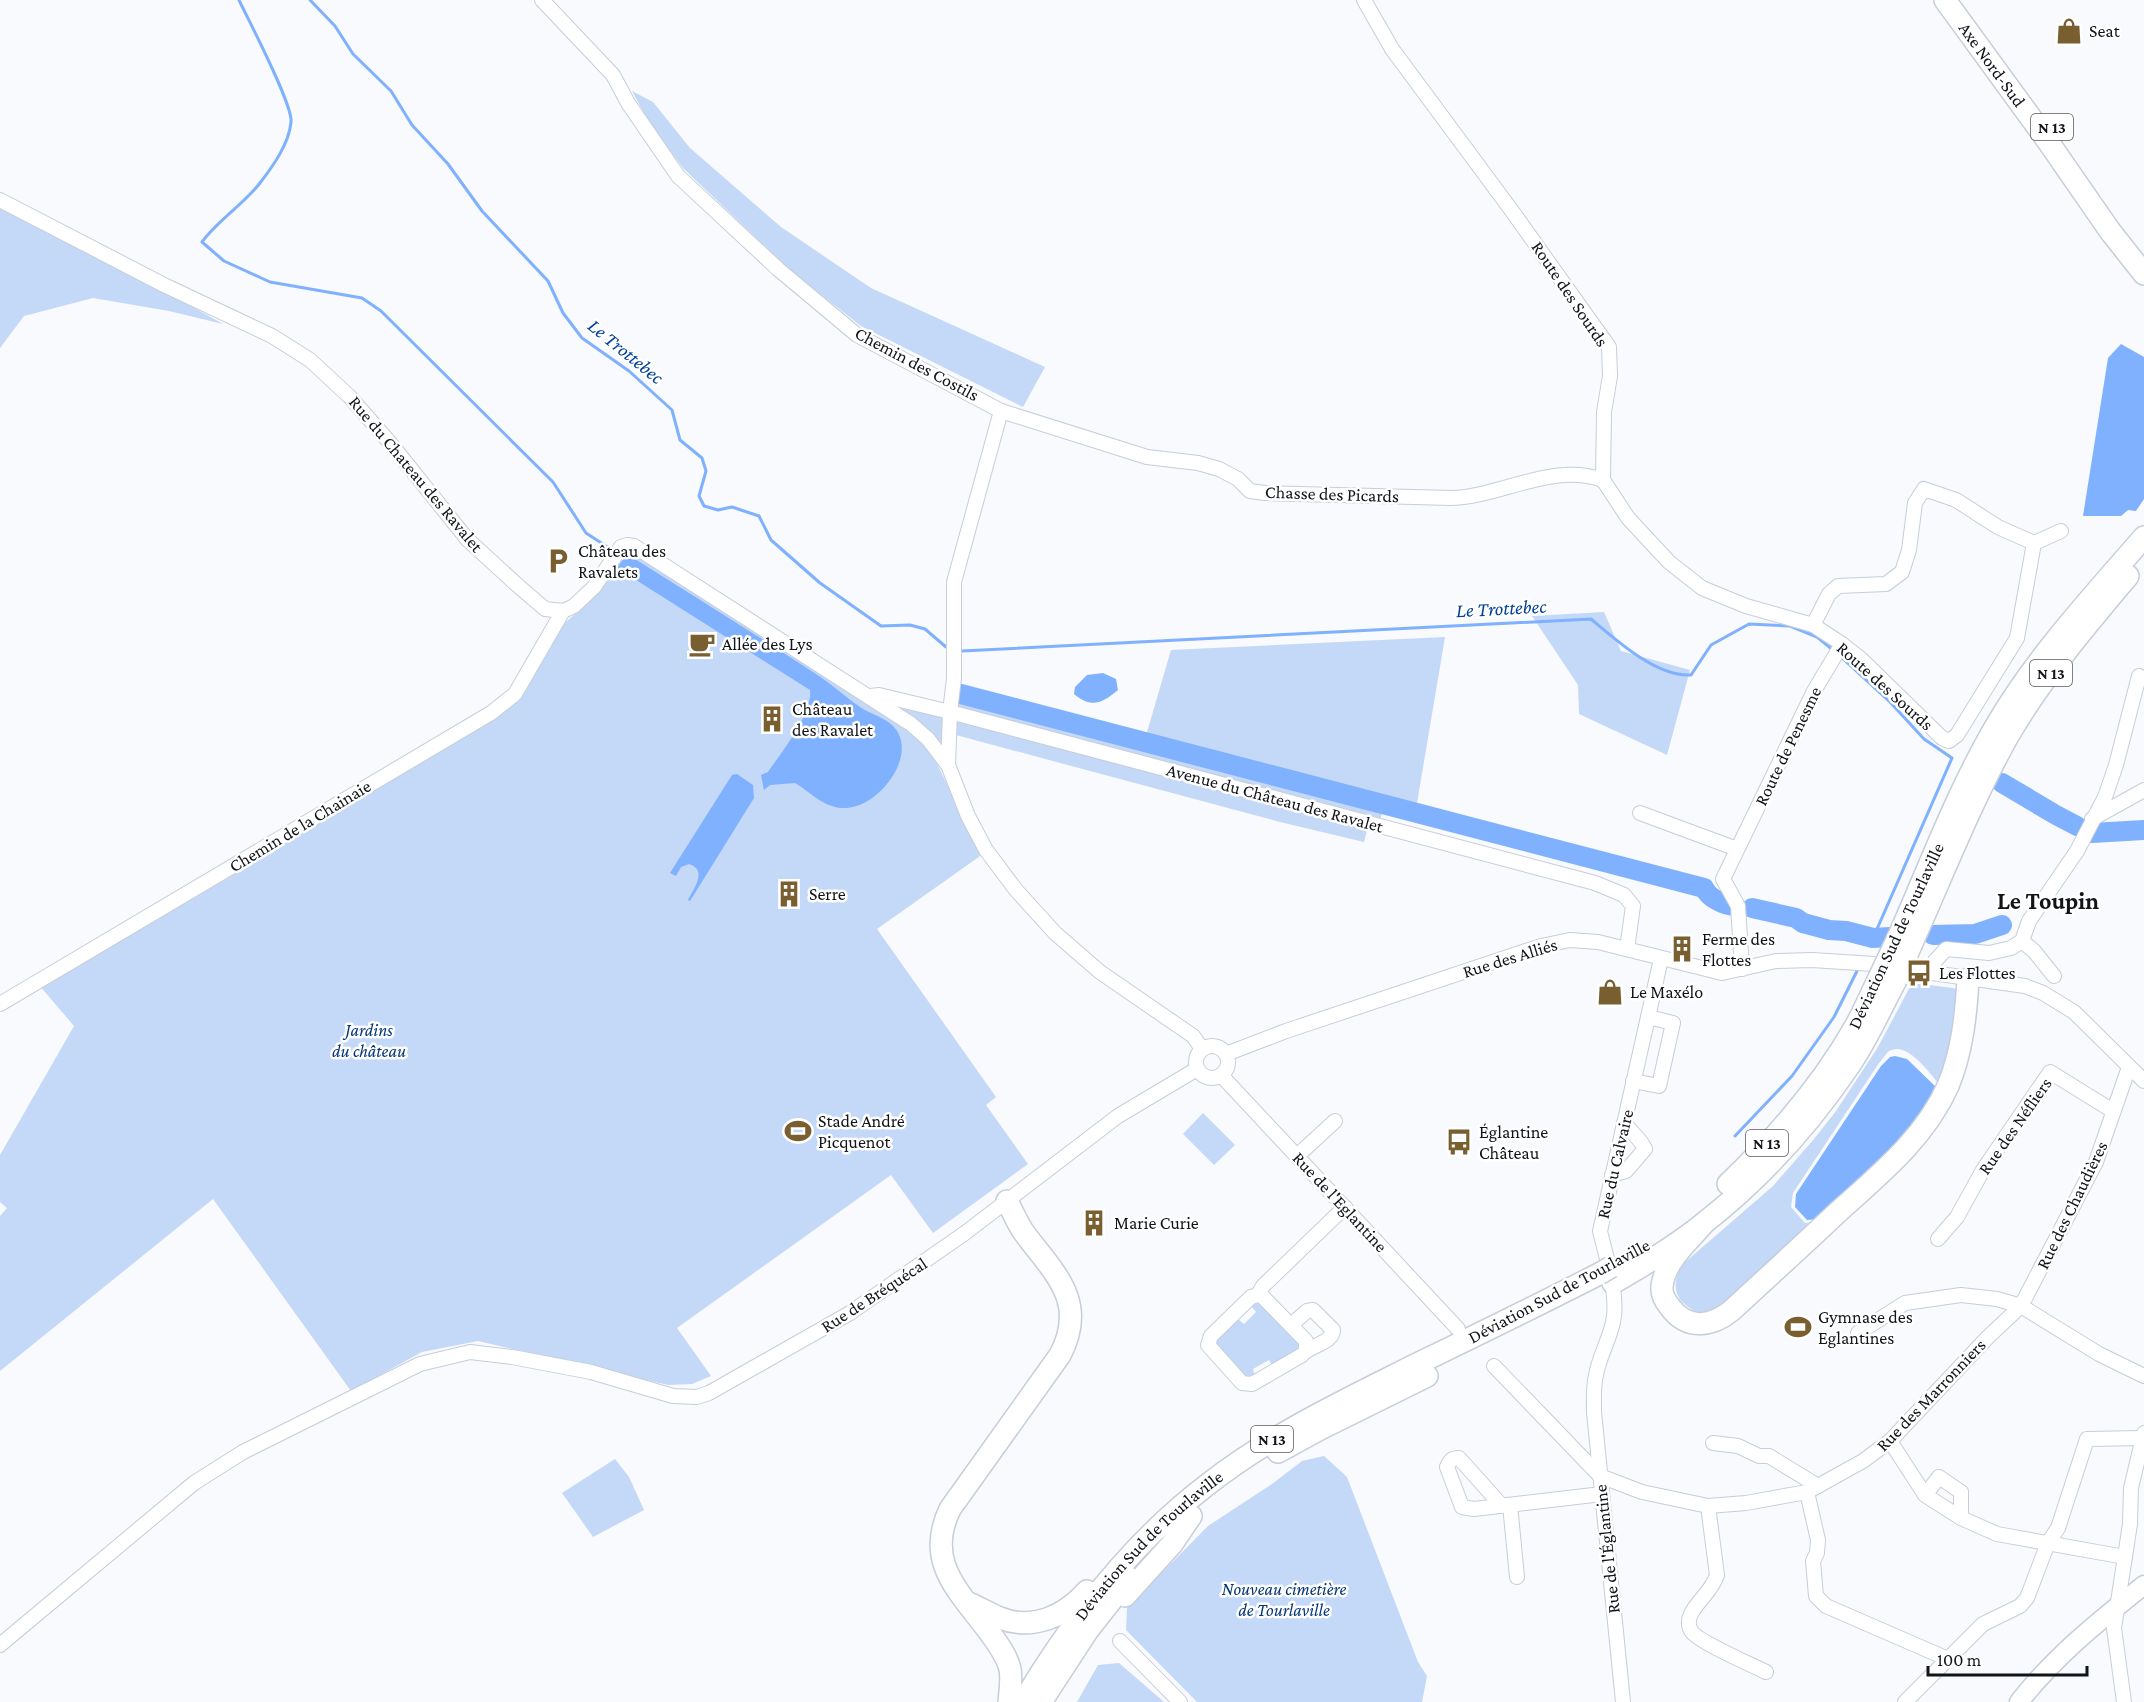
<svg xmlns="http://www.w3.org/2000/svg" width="2144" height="1702" font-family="'Crimson Pro',serif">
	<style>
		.green { fill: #c4d8f7 }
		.water { fill: #7fb1fe }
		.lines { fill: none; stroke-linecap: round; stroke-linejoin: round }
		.stream { stroke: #7fb1fe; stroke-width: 3 }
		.river { stroke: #7fb1fe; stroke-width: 20 }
		.minor-casing { stroke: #c5ceda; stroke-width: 16 }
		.major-casing { stroke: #c5ceda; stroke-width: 21 }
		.highway-casing { stroke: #c5ceda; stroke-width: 24 }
		.minor { stroke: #fff; stroke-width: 14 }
		.major { stroke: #fff; stroke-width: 18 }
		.highway { stroke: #fff; stroke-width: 21 }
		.highway-bridge-casing { stroke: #c5ceda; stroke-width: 24; stroke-linecap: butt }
		.highway-bridge { stroke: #fff; stroke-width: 21 }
		.labels { text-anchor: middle; stroke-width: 5; stroke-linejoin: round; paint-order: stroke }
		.shield { fill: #fff; stroke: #585a5e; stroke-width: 1.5 }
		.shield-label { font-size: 16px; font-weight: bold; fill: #111419 }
		.poi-label { font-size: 18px; fill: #111419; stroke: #fff; text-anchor: start }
		.street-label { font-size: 18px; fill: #111419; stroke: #fff }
		.park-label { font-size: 18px; font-style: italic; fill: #063577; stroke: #fff }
		.water-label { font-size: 20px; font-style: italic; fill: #004197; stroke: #fff }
		.district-label { font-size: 24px; font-weight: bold; fill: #111419; stroke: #fff }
	</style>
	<rect width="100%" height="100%" fill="#f8fafd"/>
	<g class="green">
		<path d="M632,91l21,11 37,46 91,79 90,61 174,79 -22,40 -162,-81 -70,-55 -107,-102 -33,-43z"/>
		<path d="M0,204l71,35 152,85 -54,-13 -76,-13 -69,18 -24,32z"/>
		<path d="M627,549l283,182 24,26 36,76 13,21 -106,75 119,168 -10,8 42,59 -95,69 -42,-58 -214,153 34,48 -19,8 -24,1 -190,-44 -56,11 -71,39 -138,-192 -213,172v-155l7,-8 -7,-6v-47l74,-129 -35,-41 476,-291 38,-64c24,-10 58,-58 74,-81z"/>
		<path d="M1604,612l17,39 69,19 -23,85 -88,-41 -1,-29 -46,-69z"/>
		<path d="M1445,637l-29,172 -32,-4 -4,16 -10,-2 -6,23 -84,-20 -324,-87 1,-42 188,46 26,-89z"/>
		<path d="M886,702l59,13 -1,39 -19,-28z"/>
		<path d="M1912,983l41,5 5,2 3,11 -21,84c-11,-12 -34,-46 -52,-33 -3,3 -6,8 -9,11l-86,130 -2,14 14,16 17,-1 -103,91c-5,0 -10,2 -15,2 -6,-1 -12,-5 -17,-9 -15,-11 -14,-27 -4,-42l90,-78 41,-47 22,-28 42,-64z"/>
		<path d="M1203,1113l32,32 -21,20 -31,-31z"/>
		<path d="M1258,1300l41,39 1,10 -28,16 -3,-5 -16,9 2,8 -10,1 -29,-35 1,-6 21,-18 6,5 12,-12 -5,-6z"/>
		<path d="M1324,1456l23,21 71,185 9,14 -5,26h-225l-71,-72 1,-22 81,-82 64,-42 30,-23z"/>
		<path d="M615,1459l14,18 15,33 -51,27 -31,-44z"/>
		<path d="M1119,1663l45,39h-87l21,-37z"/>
	</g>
	<g class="water">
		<path d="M2121,344l23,13v142l-8,12 -8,-1 -7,6h-38l25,-158z"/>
		<path d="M627,554c63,40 127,79 189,120 16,10 29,23 44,33 10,7 22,9 32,18 30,28 -15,86 -50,83 -19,-1 -32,-16 -47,-25l-25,2 -6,5 -3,-15 7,-3c13,-19 45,-59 42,-82l-193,-122z"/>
		<path d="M1103,673l13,6 2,11c-16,13 -26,19 -44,4l1,-7 12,-12z"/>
		<path d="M737,774l16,11 1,13 -64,103 -2,-1c6,-12 20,-30 1,-36l-8,3 -5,9 -6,-3 62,-98z"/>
		<path d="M1895,1056l12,3 30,29c-30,50 -76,90 -117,131l-13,1 -12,-13 1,-13 85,-128 9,-9z"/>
	</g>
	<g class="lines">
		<g class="stream">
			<path d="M239,0c10,21 54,105 52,122 -2,22 -18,44 -31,61 -17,22 -42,37 -58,59l22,19 46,21 92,16 19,13 172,171 33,51 26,17"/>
			<path d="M310,0l25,26 18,28 38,37 21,34 36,39 34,47 66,70 15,32 19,25 47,33 43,39 8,30 22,18 4,13 -7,25 5,10 14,4 14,-3 27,9 12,24 49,43 61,43 29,-1 15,4 21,18"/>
			<path d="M962,651l629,-32c25,21 65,58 100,56l20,-30 38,-21 41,2 27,11 16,13"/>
			<path d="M1840,656l50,46 34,37 28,19 -82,187"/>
			<path d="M1735,1136l57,-60 42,-59 23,-46"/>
		</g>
		<g class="river">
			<path d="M957,693l747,195c5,10 19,17 30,18"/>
			<path d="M2002,783l54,32 21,11"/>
			<path d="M2092,833l52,-3"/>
			<path d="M1752,908l44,10 7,5 26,7 17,1 27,7 17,-1"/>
			<path d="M1933,935l42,-1 27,-9"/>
		</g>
		<g class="minor-casing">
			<g id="minor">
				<path d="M542,0l71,75 15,28 50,73 100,93 79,66 144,76 146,46 51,6 21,6 19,10 12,12 15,2 187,5c50,-2 101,-36 151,-18"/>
				<path d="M1364,0l28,49 120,162 97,136 1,29 -6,36 -1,68 25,38 41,44 33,26 44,18 67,19 29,19 19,15 81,79 7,3 8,-6 60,-97 17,-95"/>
				<path d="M0,200l164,85 108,51 38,24 40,37 41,47 76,95 49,45 29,25 18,2 11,-5 20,-19 27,-40 6,-2 7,1 277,178 17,15 20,26 20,51 18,34 30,40 39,43 45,39 93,64 9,13"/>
				<path d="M1813,625l16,-31 9,-8 48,-2 16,-12 7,-22 6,-47 9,-14 32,11 42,27 36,16 27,-12"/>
				<path d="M870,696l9,-1 71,17 645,171 29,12 9,11 -6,43"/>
				<path d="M948,765l2,-53 4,-34v-96l47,-171"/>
				<path d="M1640,813l97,36"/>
				<path d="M2092,819l52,-29"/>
				<path d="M2022,941l12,10 20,25"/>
				<path d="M1742,969l-4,-63 -15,-27 91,-188 28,-47"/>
				<path d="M1918,971l107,15 18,7 31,19 70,69"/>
				<path d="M1930,973l5,-12 11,-12 43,4 22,-5 11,-7 7,-20 48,-70 28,-54 11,-32 23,-89"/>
				<path d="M0,1004l491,-291 24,-19 48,-83"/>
				<circle cx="1212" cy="1062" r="16"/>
				<path d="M1226,1054l60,-23 255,-85 29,-6 28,2 124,31 54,-12 36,-1 62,4"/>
				<path d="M1221,1075l237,254"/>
				<path d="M1633,1081l26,5 14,-63 -25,-6"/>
				<path d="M1297,1156l38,-35"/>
				<path d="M1612,1175l14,-4 19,-22 -4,-7 -17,-19"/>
				<path d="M1938,1239l19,-22 26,-47 67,-98 63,39"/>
				<path d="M1258,1295l5,-9 82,-79"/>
				<path d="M1291,1325l16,-14 6,-1 20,20c0,13 -23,15 -31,25l-50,29 -10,-1 -34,-38 3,-9 40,-39 7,-2 5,2 43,44v8"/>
				<path d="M1858,1333l47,-30 56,-8 36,4 24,7 78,48 45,22"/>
				<path d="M1494,1366l106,110 42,16 66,14 38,-3 61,-11 56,-31 27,-20 98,-104 33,-31 75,-144 33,-95"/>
				<path d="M1890,1441l35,54 36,23v-26l-22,-15 -14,18"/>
				<path d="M1713,1443l25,3 21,10h10l49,30"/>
				<path d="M1807,1492l11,48 -1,13 -4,8 3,35 10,10 122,53"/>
				<path d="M1510,1505l7,72"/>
				<path d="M1502,1506l-43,-48c-7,0 -9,2 -12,9l15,40 12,2 128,-15"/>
				<path d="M1708,1506l9,69c-5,16 -19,25 -26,39 -3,6 -3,13 1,18 7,10 60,33 74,40"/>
				<path d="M1961,1518l36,16 128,23"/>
				<path d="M1120,1641l60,61"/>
				<path d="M0,1645l194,-162 49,-31 177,-88 50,-12 42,5 79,15 82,24 24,1 12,-4 141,-80 115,-80 153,-117 79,-47"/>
				<path d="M1623,1702l-29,-290c0,-12 -1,-24 2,-37 3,-18 13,-34 17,-53 6,-26 -7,-65 -13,-91l61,-272"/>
				<path d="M1905,1702l78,-78 37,-18 7,-8 21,-55 10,-15 29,-89 56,-1"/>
				<path d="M2124,1702l-10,-74 16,-104 1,-36 13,-55"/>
			</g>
		</g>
		<g class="major-casing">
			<path id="major" d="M2019,1702c36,-46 80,-81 125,-117"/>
		</g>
		<g class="highway-casing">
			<g id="highway">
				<path id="s1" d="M1945,0l102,140 63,91 34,43"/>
				<path d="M1897,940c32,-72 60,-148 100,-216 40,-68 95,-127 147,-187"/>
				<path d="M1912,943c31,-69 59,-141 96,-207 33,-57 77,-109 120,-160"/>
				<path d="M1728,1184c48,-46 94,-99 127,-157 9,-16 16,-33 24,-49"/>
				<path d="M1007,1201c6,11 11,24 18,33 30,40 63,68 35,121l-110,154c-26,54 10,83 40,124 8,11 17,23 20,36 2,11 0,22 -1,33"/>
				<path d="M1703,1224c-15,18 -38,37 -41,62 -1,8 3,15 8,21 17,23 41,20 61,4 36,-33 72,-66 107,-99 41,-37 87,-74 110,-126 14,-34 18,-70 20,-107"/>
				<path d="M1613,1283c31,-18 63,-37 91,-60 56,-44 105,-98 145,-157 18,-26 31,-56 46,-84"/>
				<path d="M1278,1452l42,-23 107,-53"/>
				<path d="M1125,1596l47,-52 19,-28"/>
				<path d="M971,1604c9,4 19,10 29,14 33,13 65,-2 87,-27"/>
				<path id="s2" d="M1023,1702c49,-82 108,-159 184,-217 64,-50 136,-84 208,-120 62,-30 123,-60 184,-91"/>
				<path d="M1041,1702l47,-72 41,-52"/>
			</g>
		</g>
		<use href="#minor" class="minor"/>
		<use href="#major" class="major"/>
		<use href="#highway" class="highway"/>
		<g class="highway-bridge-casing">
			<g id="highway-bridge">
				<path d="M1879,978l18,-38"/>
				<path d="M1895,982l17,-39"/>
				<path d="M1599,1274l12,-7"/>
			</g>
		</g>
		<use href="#highway-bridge" class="highway-bridge"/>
	</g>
	<defs>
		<g id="shop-bare" transform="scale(2.07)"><path d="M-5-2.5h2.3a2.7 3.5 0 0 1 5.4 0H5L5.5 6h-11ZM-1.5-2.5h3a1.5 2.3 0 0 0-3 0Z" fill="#795e30" stroke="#fff" stroke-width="2.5" paint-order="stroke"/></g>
		<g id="parking-bare" transform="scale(2.07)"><path d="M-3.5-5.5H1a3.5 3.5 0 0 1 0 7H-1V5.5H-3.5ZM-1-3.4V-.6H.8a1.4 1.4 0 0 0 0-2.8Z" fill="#795e30" stroke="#fff" stroke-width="2.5" paint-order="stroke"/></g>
		<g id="cafe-bare" transform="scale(2.07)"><path d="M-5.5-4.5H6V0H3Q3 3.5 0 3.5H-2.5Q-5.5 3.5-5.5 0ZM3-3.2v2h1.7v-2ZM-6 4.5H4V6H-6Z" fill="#795e30" stroke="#fff" stroke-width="2.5" paint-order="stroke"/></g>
		<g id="building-bare" transform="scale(2.07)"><path d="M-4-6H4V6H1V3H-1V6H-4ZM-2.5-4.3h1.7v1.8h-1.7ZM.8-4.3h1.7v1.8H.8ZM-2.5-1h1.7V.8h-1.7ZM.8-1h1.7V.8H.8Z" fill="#795e30" stroke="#fff" stroke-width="2.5" paint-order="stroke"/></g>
		<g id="bus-bare" transform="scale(2.07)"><path d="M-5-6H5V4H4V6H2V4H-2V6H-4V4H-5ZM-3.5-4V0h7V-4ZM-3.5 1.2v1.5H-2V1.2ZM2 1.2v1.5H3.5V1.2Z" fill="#795e30" stroke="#fff" stroke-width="2.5" paint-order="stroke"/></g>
		<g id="stadium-bare" transform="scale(2.07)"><path d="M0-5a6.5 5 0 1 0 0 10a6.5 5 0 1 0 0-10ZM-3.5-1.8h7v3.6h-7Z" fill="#795e30" stroke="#fff" stroke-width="2.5" paint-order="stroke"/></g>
	</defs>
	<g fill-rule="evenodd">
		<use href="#shop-bare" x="2069" y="31"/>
		<use href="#parking-bare" x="558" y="561"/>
		<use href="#cafe-bare" x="702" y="644"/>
		<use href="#building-bare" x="772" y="719"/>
		<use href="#building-bare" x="789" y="894"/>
		<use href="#building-bare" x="1682" y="949"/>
		<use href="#bus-bare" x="1919" y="973"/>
		<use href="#shop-bare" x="1610" y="992"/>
		<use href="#stadium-bare" x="798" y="1131"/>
		<use href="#bus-bare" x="1459" y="1142"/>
		<use href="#building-bare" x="1094" y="1223"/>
		<use href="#stadium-bare" x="1798" y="1327"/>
	</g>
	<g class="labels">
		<g class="shield">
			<rect x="2031" y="114" width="42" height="26" rx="4.5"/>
			<rect x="2030" y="660" width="42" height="26" rx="4.5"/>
			<rect x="1746" y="1130" width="42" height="26" rx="4.5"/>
			<rect x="1251" y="1426" width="42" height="26" rx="4.5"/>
		</g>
		<g class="shield-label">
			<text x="2052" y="133">N 13</text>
			<text x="2051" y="679">N 13</text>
			<text x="1767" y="1149">N 13</text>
			<text x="1272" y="1445">N 13</text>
		</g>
		<g class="poi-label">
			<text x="2089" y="37">Seat</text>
			<text x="578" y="557">Château des<tspan x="578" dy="21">Ravalets</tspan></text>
			<text x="722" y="650">Allée des Lys</text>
			<text x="792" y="715">Château<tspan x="792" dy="21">des Ravalet</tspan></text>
			<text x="809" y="900">Serre</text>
			<text x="1702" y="945">Ferme des<tspan x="1702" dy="21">Flottes</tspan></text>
			<text x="1939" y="979">Les Flottes</text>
			<text x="1630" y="998">Le Maxélo</text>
			<text x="818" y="1127">Stade André<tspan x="818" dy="21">Picquenot</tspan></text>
			<text x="1479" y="1138">Églantine<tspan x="1479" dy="21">Château</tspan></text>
			<text x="1114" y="1229">Marie Curie</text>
			<text x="1818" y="1323">Gymnase des<tspan x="1818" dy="21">Eglantines</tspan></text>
		</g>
		<g class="street-label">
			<text dy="6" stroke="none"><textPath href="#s1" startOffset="80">Axe Nord-Sud</textPath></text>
			<text transform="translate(1570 294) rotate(56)" y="6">Route des Sourds</text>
			<text transform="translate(917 364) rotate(28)" y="6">Chemin des Costils</text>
			<text transform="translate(416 474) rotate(50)" y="6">Rue du Chateau des Ravalet</text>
			<text transform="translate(1332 494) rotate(2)" y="6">Chasse des Picards</text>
			<text transform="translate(1885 686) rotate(42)" y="6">Route des Sourds</text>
			<text transform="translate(1788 746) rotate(-64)" y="6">Route de Penesme</text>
			<text transform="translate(1275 798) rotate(15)" y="6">Avenue du Château des Ravalet</text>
			<text transform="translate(300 826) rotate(-31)" y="6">Chemin de la Chainaie</text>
			<text transform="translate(1896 936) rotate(-65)" y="6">Déviation Sud de Tourlaville</text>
			<text transform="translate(1510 958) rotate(-17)" y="6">Rue des Alliés</text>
			<text transform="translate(2015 1126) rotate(-55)" y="6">Rue des Néfliers</text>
			<text transform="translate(1615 1164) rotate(-77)" y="6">Rue du Calvaire</text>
			<text transform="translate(1340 1202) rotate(47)" y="6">Rue de l'Eglantine</text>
			<text transform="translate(2072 1205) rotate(-64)" y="6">Rue des Chaudières</text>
			<text transform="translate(1559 1291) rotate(-28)" y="6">Déviation Sud de Tourlaville</text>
			<text transform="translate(874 1295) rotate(-33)" y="6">Rue de Bréquécal</text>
			<text transform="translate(1931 1395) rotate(-46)" y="6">Rue des Marronniers</text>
			<text dy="6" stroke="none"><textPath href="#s2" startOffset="202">Déviation Sud de Tourlaville</textPath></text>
			<text transform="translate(1607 1549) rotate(-96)" y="6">Rue de l'Églantine</text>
		</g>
		<g class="park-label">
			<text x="369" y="1036">Jardins<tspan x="369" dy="21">du château</tspan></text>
			<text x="1284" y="1595">Nouveau cimetière<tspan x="1284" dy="21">de Tourlaville</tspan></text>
		</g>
		<g class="water-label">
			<text transform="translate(626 351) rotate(39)" y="7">Le Trottebec</text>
			<text transform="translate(1501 608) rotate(-3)" y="7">Le Trottebec</text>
		</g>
		<g class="district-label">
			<text x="2048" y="909">Le Toupin</text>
		</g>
	</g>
	<path d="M1928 1666v9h159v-9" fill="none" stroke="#111419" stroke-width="3"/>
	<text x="1937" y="1666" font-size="18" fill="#111419" stroke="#ffffff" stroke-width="4.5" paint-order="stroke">100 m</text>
</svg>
